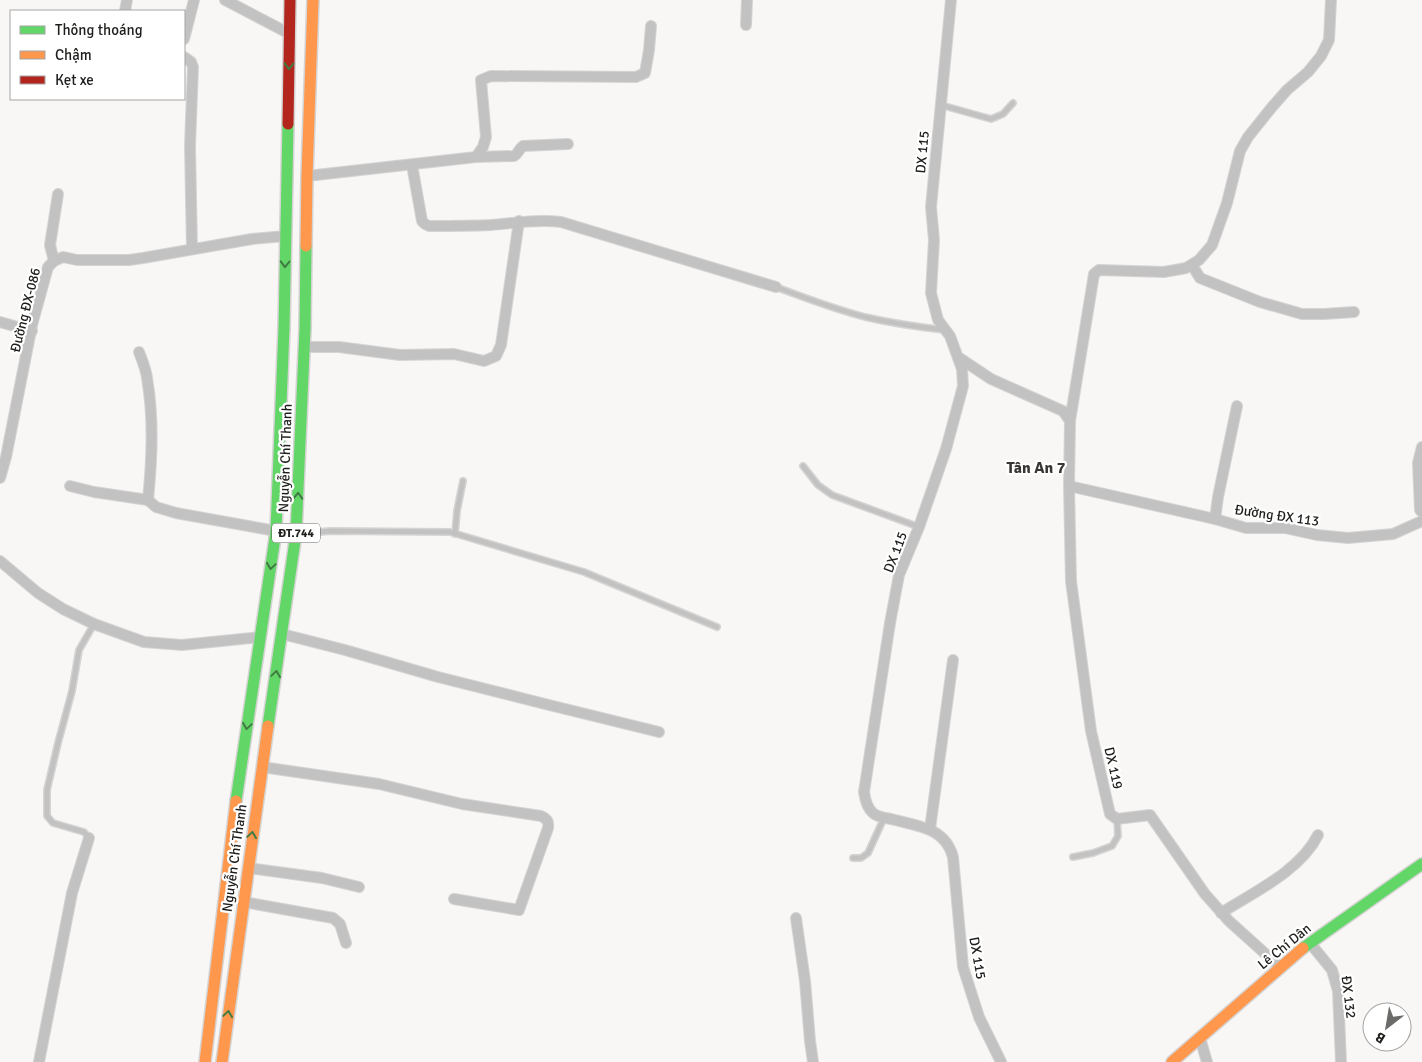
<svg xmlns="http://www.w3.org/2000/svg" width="1422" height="1062" font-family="Signika,sans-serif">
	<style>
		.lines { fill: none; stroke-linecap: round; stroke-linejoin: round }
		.lane-casing { stroke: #d5d4d3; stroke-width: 8 }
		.street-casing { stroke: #d5d4d3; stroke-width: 12 }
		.fast-casing { stroke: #d5d4d3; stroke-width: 14 }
		.slow-casing { stroke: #d5d4d3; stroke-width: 14 }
		.jam-casing { stroke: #d5d4d3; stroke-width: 14 }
		.lane { stroke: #c3c2c2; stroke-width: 5 }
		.street { stroke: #c3c2c2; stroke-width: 10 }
		.fast { stroke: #63d668; stroke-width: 11 }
		.slow { stroke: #ff974d; stroke-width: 11 }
		.jam { stroke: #b3261e; stroke-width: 11 }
		.oneway { stroke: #417a42 }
		.labels { text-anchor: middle; stroke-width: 4.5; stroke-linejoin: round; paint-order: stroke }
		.shield { fill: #fff; stroke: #626261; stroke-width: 1 }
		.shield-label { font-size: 12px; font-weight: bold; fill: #1f1f1d }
		.street-label { font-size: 14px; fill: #1f1f1d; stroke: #fff }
		.quarter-label { font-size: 16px; font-weight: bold; fill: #373633; stroke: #fff }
	</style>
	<rect width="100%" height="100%" fill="#f9f7f5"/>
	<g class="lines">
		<g class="lane-casing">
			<g id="lane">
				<path d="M941,105l50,14 12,-5 10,-11"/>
				<path d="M776,287c29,11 58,22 89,30 26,6 53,10 80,13"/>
				<path d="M803,466l15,19 14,10 87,32"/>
				<path d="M299,534l31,-3 120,1 134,40 133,55"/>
				<path d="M455,534l2,-23 6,-30"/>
				<path d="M89,838l-5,-6 -31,-9 -6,-7v-26l11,-47 14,-52 7,-41 15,-26"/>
				<path d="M1073,857l20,-4 19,-7 6,-10 -1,-17"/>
				<path d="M853,858h8l7,-5 16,-35"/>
			</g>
		</g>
		<g class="street-casing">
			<g id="street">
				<path d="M225,0l65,34"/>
				<path d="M951,0l-20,207 3,33 -3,53 7,27 12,16 12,33 1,17 -17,63 -27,78 -20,48 -9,48 -26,169c1,7 3,16 9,21 4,4 13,5 18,6 26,7 54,8 62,38l10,110 16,50 22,45"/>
				<path d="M125,11l2,-11"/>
				<path d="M746,25l1,-25"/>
				<path d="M184,39l10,-39"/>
				<path d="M184,57l7,5 2,5 -3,79 2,103"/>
				<path d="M476,157l38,-1c4,-2 5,-7 9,-10l45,-2"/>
				<path d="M412,165l10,56 3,3 4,2c21,0 41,0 62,-1 24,-2 47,-6 70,-3l215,65"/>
				<path d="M307,176l169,-19 7,-10 3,-10 -5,-57 10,-4 145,1 9,-4 4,-23 2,-24"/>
				<path d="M54,261l-4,-16 8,-51"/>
				<path d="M1192,265l8,13 60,24 42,12h22l30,-2"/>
				<path d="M0,322l32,9"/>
				<path d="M304,347h35l61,8 54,-1 30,7 12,-5 5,-11 18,-124"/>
				<path d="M139,352c3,8 7,17 8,26 7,41 5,81 1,122"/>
				<path d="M958,357l33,22 72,32 7,10 -1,65 2,95 20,150 19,83 7,5 33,-4 55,79 24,27 51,46"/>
				<path d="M1070,421l24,-147 5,-4 65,2 22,-4 13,-8 13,-15 15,-42 13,-52 8,-14 24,-30 15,-17 21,-18 13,-16 8,-16 2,-40"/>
				<path d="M1422,447l-4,16 2,47 2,2"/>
				<path d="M0,478l6,-21 26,-132 16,-58 6,-6 9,-4 14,3h52l14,-2 109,-19 34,-3"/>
				<path d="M70,486l24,6 54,8 8,7 20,6 100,18"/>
				<path d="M1069,486l146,33 31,9h39l32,7 31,3 45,-4 29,-13"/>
				<path d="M1215,519l3,-22 19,-91"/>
				<path d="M0,561l38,32 25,16 31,15 50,18 38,3 78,-8"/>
				<path d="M282,634l63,16 93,27 107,27 114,28"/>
				<path d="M262,767l117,17 83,20 79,12c6,3 8,5 7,12l-29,82 -65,-11"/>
				<path d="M930,829l23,-169"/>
				<path d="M248,868l74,10 37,9"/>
				<path d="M244,902l89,16 7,6 6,19"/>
				<path d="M1221,913c33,-21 79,-42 97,-78"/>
				<path d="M796,918l9,63 5,60 3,21"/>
				<path d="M1310,943l22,27 6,21 3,71"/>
				<path d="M1200,1038l7,24"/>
				<path d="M39,1062l33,-169 17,-55"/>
			</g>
		</g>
		<g class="fast-casing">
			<g id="fast">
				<path d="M268,726l28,-192 9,-205 1,-83"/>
				<path d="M236,801l40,-270 8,-203 4,-204"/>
				<path d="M1303,948l119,-84"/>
			</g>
		</g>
		<g class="slow-casing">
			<g id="slow">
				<path d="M306,246l1,-70 6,-176"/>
				<path d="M205,1062l31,-261"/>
				<path d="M222,1062l46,-336"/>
				<path d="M1172,1062l131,-114"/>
			</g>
		</g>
		<g class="jam-casing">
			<path id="jam" d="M288,124l2,-124"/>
		</g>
		<use href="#lane" class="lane"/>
		<use href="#street" class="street"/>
		<use href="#fast" class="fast"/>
		<use href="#slow" class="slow"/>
		<use href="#jam" class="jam"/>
	</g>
	<defs><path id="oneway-chevron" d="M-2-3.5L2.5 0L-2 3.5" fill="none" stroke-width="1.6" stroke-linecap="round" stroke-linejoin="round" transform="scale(1.25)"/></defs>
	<g class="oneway">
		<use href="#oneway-chevron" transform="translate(289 66) rotate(91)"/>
		<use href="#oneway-chevron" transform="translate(285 264) rotate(91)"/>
		<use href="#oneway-chevron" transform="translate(298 496) rotate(-88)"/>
		<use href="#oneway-chevron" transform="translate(271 566) rotate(98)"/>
		<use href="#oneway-chevron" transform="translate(276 674) rotate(-82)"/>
		<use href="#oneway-chevron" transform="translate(247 726) rotate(98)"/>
		<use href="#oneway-chevron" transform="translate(252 835) rotate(-82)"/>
		<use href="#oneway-chevron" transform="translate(228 1014) rotate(-82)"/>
	</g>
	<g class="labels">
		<rect class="shield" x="272" y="523.5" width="48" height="19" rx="4"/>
		<g class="shield-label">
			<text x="296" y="537">ĐT.744</text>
		</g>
		<g class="street-label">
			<text transform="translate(922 152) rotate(-85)" y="5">DX 115</text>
			<text transform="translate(25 310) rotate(-76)" y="5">Đường ĐX-086</text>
			<text transform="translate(285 458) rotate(-88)" y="5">Nguyễn Chí Thanh</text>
			<text transform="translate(1277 515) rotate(8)" y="5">Đường ĐX 113</text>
			<text transform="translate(895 552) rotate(-69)" y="5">DX 115</text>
			<text transform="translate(1114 768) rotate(77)" y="5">DX 119</text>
			<text transform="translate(234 858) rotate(-82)" y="5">Nguyễn Chí Thanh</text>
			<text transform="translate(1284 946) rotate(-39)" y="5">Lê Chí Dân</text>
			<text transform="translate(978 958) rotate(80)" y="5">DX 115</text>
			<text transform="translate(1349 997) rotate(83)" y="5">ĐX 132</text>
		</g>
		<g class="quarter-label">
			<text x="1036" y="473">Tân An 7</text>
		</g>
	</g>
	<rect x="10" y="10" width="175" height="90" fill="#ffffff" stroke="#a5a5a5"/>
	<rect x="20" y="26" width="25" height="8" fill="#63d668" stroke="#a5a5a5"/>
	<text x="55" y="35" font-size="15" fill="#1f1f1d">Thông thoáng</text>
	<rect x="20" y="51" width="25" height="8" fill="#ff974d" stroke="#a5a5a5"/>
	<text x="55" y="60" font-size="15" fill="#1f1f1d">Chậm</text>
	<rect x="20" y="76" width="25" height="8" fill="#b3261e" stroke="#a5a5a5"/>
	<text x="55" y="85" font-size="15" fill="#1f1f1d">Kẹt xe</text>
	<g transform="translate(1387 1027) rotate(211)"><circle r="24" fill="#ffffff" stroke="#a5a5a5"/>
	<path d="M0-4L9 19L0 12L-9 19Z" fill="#6b6b69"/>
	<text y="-8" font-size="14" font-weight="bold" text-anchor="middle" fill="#1f1f1d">B</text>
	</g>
</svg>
